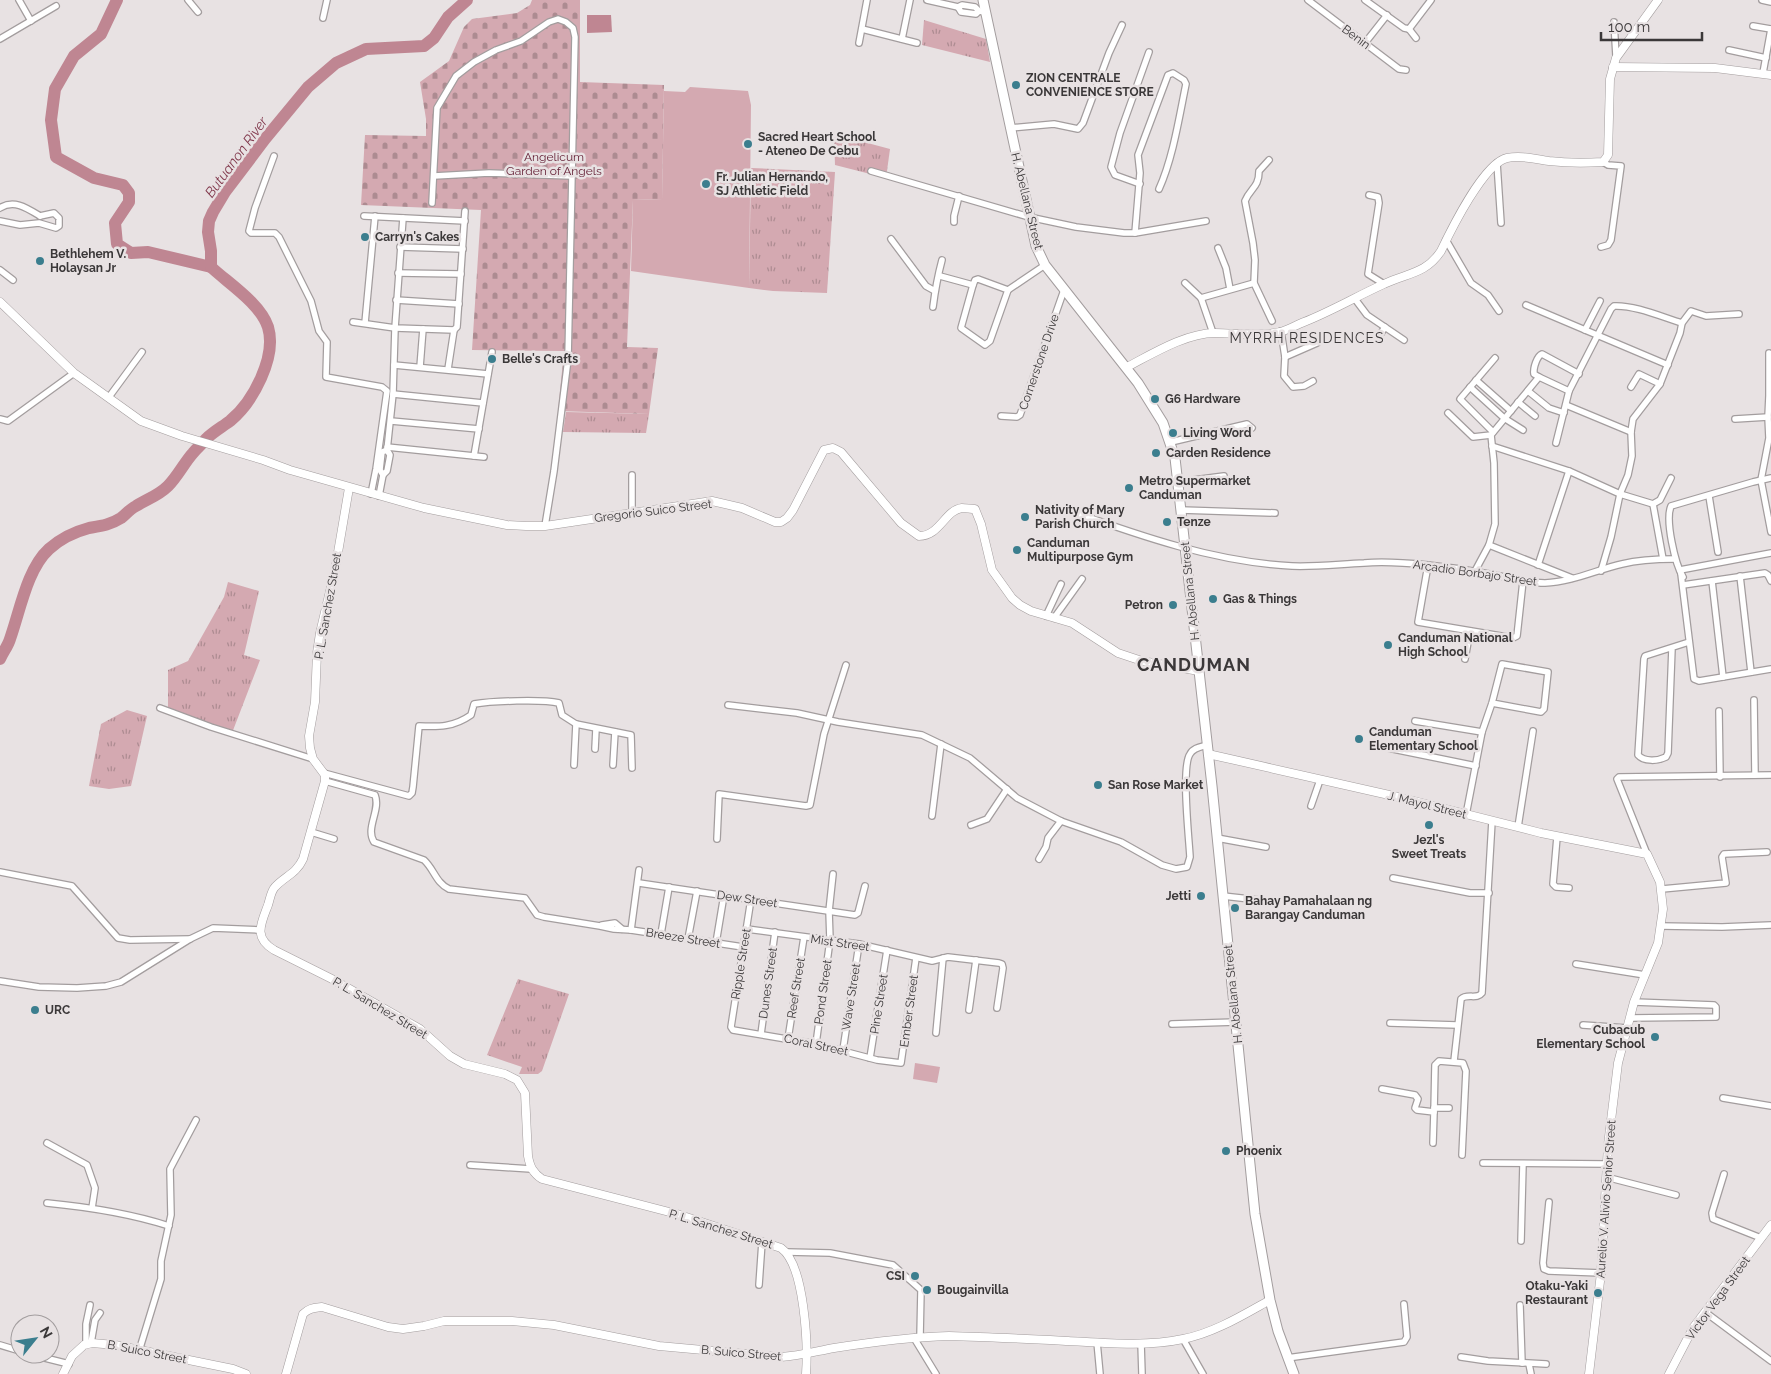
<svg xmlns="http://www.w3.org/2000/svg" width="1771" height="1374" font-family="Raleway,sans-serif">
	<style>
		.grass { fill: url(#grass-tufts) }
		.cemetery { fill: url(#cemetery-stones) }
		.pitch { fill: #d4a9b1 }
		.water { fill: #bf8692 }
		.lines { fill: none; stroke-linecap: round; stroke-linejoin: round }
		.river { stroke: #bf8692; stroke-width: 12 }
		.minor-casing { stroke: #a39d9e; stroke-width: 8 }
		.tertiary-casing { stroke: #a39d9e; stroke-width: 9 }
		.secondary-casing { stroke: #a39d9e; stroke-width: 11 }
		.minor { stroke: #fff; stroke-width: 5.5 }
		.tertiary { stroke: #fff; stroke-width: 8 }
		.secondary { stroke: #fff; stroke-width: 9 }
		.poi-dot { fill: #3b7e8e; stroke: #e8e2e3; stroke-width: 2 }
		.labels { text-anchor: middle; stroke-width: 5; stroke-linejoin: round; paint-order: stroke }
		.street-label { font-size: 12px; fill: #3b3839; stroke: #e8e2e3 }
		.poi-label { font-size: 12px; font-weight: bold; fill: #3b3839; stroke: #e8e2e3; text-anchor: start }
		.park-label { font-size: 12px; fill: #621d33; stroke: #e8e2e3 }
		.water-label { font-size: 14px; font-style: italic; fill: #80374b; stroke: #e8e2e3 }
		.neighbourhood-label { font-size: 14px; letter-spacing: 1px; fill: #3b3839; stroke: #e8e2e3 }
		.district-label { font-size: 18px; font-weight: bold; letter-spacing: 1px; fill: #3b3839; stroke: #e8e2e3 }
	</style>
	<defs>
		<pattern id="grass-tufts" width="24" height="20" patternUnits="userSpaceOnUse" patternTransform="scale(1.25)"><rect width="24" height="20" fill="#d4a9b1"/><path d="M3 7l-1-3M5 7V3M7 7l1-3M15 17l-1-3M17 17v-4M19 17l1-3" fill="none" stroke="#ad8b91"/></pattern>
		<pattern id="cemetery-stones" width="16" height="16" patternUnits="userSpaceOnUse" patternTransform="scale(1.25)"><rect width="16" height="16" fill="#d4a9b1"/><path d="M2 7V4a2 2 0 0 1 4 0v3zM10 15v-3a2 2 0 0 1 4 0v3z" fill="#ad8b91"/></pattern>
	</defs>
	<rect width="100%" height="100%" fill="#e8e2e3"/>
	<g class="grass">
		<path d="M924,20l62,19 4,23 -68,-17z"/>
		<path d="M834,134l56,15 -4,29 -51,-13z"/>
		<path d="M751,168l84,4 -8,121 -54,-2 -24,-3z"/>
		<path d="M566,412l83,2 -3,19 -83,-1z"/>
		<path d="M228,582l31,9 -15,64 16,5 -28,73 -64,-25v-38l20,-9 36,-64z"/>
		<path d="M127,710l20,6 -16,70 -22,3 -20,-3 12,-62z"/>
		<path d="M518,979l51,15 -27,77 -4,3h-19l3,-7 -35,-12z"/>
	</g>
	<path class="cemetery" d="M532,0h48v82l84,3 -2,114 -29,1 -6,147 31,1 -9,66 -91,-3 6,-60 -92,-1 9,-140 -120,-5 4,-70 61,1v-17l-6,-37 29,-21 15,-34 8,-8 45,-6 13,-8z"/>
	<g class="pitch">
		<path d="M690,87l58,4 3,14 -2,183 -118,-17 2,-71 29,-1 2,-108 21,1z"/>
		<path d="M915,1063l25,4 -3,16 -24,-4z"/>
	</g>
	<path class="water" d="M587,15h24l1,17 -25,1z"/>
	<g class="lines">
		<g class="river">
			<path d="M117,0l-16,34 -27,22 -19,33 -4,31 5,37 38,21 29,7 6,8v9l-14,21 2,21 14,9 17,-1 63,15"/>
			<path d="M0,659c3,-7 8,-13 10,-20 10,-28 17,-70 39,-90 11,-10 25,-17 40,-21 12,-2 21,-3 32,-10 5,-4 9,-9 15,-12 11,-7 22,-10 32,-20 10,-10 16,-23 25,-33 4,-5 9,-9 13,-14 7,-7 16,-12 24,-18 23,-19 47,-64 38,-94 -8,-24 -40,-44 -57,-60v-16l-3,-19 1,-11 4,-9 12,-20 40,-53 43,-52 28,-24 30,-14 58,-3 10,-8 14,-21 19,-17"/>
		</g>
		<g class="minor-casing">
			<g id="minor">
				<path d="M19,0l12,21"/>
				<path d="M188,0l10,12"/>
				<path d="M927,0l31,7 4,-2 13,2 4,4 6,1"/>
				<path d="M1308,0l91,69 7,1"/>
				<path d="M1365,0l39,28 5,1"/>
				<path d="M1762,0l9,2"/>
				<path d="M958,7l3,5 15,2 3,-3"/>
				<path d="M323,18l4,-18"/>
				<path d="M1614,22l2,34"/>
				<path d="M1753,26l18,3"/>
				<path d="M862,29l55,14"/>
				<path d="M1409,29l22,-29"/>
				<path d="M1409,29l7,9"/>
				<path d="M0,39l56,-33"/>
				<path d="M902,39l8,-39"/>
				<path d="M859,43l8,-43"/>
				<path d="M1365,43l22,-28"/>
				<path d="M1729,50l37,8"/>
				<path d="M1763,73l8,-44"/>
				<path d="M1010,128l44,-4 24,5 5,-6 26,-70 13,-28"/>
				<path d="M274,156l-19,52 -6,23 2,2h24l4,4 32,64 8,30 8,11 -1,35 56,10 5,4 -11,78 -5,25"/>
				<path d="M1269,160l-10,11c0,17 -9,17 -14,30l8,42 2,17 -1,23 18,38"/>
				<path d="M1497,163l4,60"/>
				<path d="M871,171l158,46 47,10 48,6h11l71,-12"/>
				<path d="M434,176l55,-3 83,3"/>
				<path d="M1140,184l-25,-9 -4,-8 9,-34 29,-81"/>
				<path d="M1369,195l9,2 1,6 -11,71 16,10"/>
				<path d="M432,203l5,-95 19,-32 18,-14 22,-12 25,-9 28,-19 9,-3 8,3 7,6 2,9 -7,322 -14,112 -9,55"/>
				<path d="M0,208c14,-9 27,0 40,8"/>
				<path d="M364,216l101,5"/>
				<path d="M0,221l20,4 19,-2 17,5 3,-2v-8l-5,-5 -14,3"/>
				<path d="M954,222v-6l5,-20"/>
				<path d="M1135,233l5,-60 -2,-18 30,-80 5,-2 11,7 2,4c-7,34 -13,74 -27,105"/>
				<path d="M891,239l35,47 9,5"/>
				<path d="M1446,240l25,43 17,12 11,16"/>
				<path d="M400,247l63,2"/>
				<path d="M1601,247l7,-2 3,-5 10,-74 -13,-1 -5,-3"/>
				<path d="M1218,248l8,20 4,21"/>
				<path d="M0,270l13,10"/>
				<path d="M398,273l63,1"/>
				<path d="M940,276l33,9"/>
				<path d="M978,279l30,11 -18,51 -5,4 -24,-17 12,-43 2,-5z"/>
				<path d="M1185,283l16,15 53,-15"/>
				<path d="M1008,290l37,-25"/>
				<path d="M1201,298l12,35"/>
				<path d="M1355,299l12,16 37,25"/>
				<path d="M396,300l63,4"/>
				<path d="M1526,305l142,60"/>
				<path d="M933,307c2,-16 5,-32 9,-47"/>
				<path d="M353,322l42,6 59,2"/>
				<path d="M365,323l10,-107"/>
				<path d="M1585,330l15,-29"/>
				<path d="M1281,331l4,26 -1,19 9,11 11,-1 9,-5"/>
				<path d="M1378,338l7,-11"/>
				<path d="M1769,353v43l-1,21 1,21 -8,42 10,52"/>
				<path d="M1285,357l32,-14"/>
				<path d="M394,365l94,9"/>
				<path d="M420,367l3,-38"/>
				<path d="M448,369l6,-39 3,-3 8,-116"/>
				<path d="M1539,377l-5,-3c-1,-6 3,-18 8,-20l37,20"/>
				<path d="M1476,380l35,31"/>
				<path d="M1470,387l34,31 19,12"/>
				<path d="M1631,387l8,-13 21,10"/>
				<path d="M1528,391l21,17 15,5"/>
				<path d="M393,394l90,9"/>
				<path d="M109,397l33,-45"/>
				<path d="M1518,402l17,14"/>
				<path d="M1566,405l65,27"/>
				<path d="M1448,413l25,24 18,-2"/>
				<path d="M1001,416l16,1 3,-2 44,-125"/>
				<path d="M0,419l8,2 66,-48"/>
				<path d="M1735,419l33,-2"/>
				<path d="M391,421l88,8"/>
				<path d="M1493,432l-33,-33 35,-41"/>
				<path d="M1171,442l76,-18 5,4"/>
				<path d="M1556,443l13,-52 42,-82 3,-3c21,-1 48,11 68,17"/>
				<path d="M1492,446l77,25 51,23 33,10 7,-4 11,-22"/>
				<path d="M387,447l97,10"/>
				<path d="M474,456l18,-104"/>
				<path d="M383,475l4,-4 3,-16 -3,-5"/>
				<path d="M632,475v37"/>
				<path d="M1178,482l46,-6"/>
				<path d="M379,496l4,-21 -3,-5 2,-18 5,-2 6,-56 2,-66 8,-110"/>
				<path d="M1709,496l9,56"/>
				<path d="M1653,504l10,55"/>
				<path d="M1068,510c72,26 147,52 224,56 24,1 48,-2 72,-3 21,-2 44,0 64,2 21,2 41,5 61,9 18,3 37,9 56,9 27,-1 51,-13 77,-19 16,-4 36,-5 53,-5"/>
				<path d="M1181,510l94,3"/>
				<path d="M1489,545l83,33"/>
				<path d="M1428,565l-10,57 95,16 4,-2 6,-55"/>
				<path d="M1538,565l31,-94"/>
				<path d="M1680,570l91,-17"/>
				<path d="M1475,571l14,-26 6,-21 -1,-61 -3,-28 48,-58 30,14"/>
				<path d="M1601,571l10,-34 9,-43 8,-19 4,-19 -1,-24 2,-13 27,-35 20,-51 2,-10 9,-12 15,5 33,-2"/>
				<path d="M1681,574l13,105 5,2 72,-12"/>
				<path d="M1740,576l11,96"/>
				<path d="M1683,577c-8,-13 -18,-57 -12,-71l82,-24 18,-4"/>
				<path d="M1712,581l11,96"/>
				<path d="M1683,585l82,-12 3,2 3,6"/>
				<path d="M1046,616l15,-32"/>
				<path d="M1054,618l28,-39"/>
				<path d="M1672,648l-4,105 -2,4c-8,4 -22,5 -28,-2l6,-96 1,-3 44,-14"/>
				<path d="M1465,659l5,-28"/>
				<path d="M1754,700l1,75"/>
				<path d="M728,705l69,8 41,9 84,13 48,23 47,40 44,23 60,21 41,23 14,4 11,-2 3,-10c-1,-19 -9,-90 0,-103 3,-6 10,-7 17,-9"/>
				<path d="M160,708l51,19 102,32"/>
				<path d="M1719,711l1,66"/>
				<path d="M1415,721l67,11"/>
				<path d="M1388,748l88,18"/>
				<path d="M595,749l1,-20"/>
				<path d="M574,765l2,-41"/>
				<path d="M613,765l2,-33"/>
				<path d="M324,773l85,23 3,-3 1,-6 6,-61c20,1 35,1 52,-11l3,-11c18,-3 68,-5 85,-1l3,12 14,9 55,11 1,33"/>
				<path d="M325,781l50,14c6,15 -10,33 -1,47l50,18c10,9 12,23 25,29l76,9 12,17 7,2 56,9 14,3 17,1 112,17"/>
				<path d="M1311,806l9,-26"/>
				<path d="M1466,815l16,-83 10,-29 10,-39 46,8 -4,37 -3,3 -49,-9"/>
				<path d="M932,816l9,-72"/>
				<path d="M971,825l16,-6 20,-30"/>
				<path d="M1518,827l15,-96"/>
				<path d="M311,832l23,7"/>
				<path d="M1557,837l-4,47 3,3 13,1"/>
				<path d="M1217,838l49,9"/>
				<path d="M717,839l2,-45 87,12 4,-1 14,-71 22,-69"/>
				<path d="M1647,854l-30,-75 2,-2 152,-2"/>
				<path d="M1039,859l7,-12 2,-9 13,-17"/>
				<path d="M0,872l72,14 46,52 12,2 60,-1"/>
				<path d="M1393,878l77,15h19"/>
				<path d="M639,883l216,32 3,-2 7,-27"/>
				<path d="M1662,889l64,-6 -4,-26 2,-3 43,-2"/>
				<path d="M1223,896l36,4"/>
				<path d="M751,899l-20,128 2,3 83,14 61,16 24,3 15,-105"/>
				<path d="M602,925l13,-2 7,6"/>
				<path d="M1661,926l61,1 49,-2"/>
				<path d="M747,929l112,15 73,17 16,-4 51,6 3,1 1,4 -6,40"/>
				<path d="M631,930l8,-60"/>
				<path d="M661,934l8,-47"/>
				<path d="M688,939l9,-48"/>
				<path d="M716,943l8,-48"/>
				<path d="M1576,964l69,11"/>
				<path d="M0,981l39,6 38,1 29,-2 15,-4 69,-43 23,-11 47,2"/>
				<path d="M969,1010l7,-50"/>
				<path d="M1630,1018l86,-1v-10l-2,-2 -80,-3"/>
				<path d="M1390,1023l67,2"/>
				<path d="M1172,1024l64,-2"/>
				<path d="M1583,1025l44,3"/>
				<path d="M936,1033l7,-75"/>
				<path d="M761,1034l14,-102"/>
				<path d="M788,1039l16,-102"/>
				<path d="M816,1044l14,-104 -1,-29 4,-37"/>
				<path d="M843,1050l16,-106"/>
				<path d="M870,1058l17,-108"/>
				<path d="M1454,1061l7,-62c6,-6 16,1 21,-6l10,-172"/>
				<path d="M1382,1089l33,6 3,4 -3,9 2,2 17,2 -1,31"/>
				<path d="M1723,1098l48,8"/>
				<path d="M1434,1108h15"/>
				<path d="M1434,1112l1,-47 4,-4 24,2 3,8 -4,84"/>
				<path d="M47,1143l40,22 8,23 -3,20"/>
				<path d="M1483,1163l123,1"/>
				<path d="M470,1165l61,4"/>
				<path d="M1724,1174l-12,39 1,6 48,19"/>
				<path d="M1606,1177l70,18"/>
				<path d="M1549,1202l-6,61 1,6 5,2 52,2"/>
				<path d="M47,1203c41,4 82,10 122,23"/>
				<path d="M1521,1241l2,-77"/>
				<path d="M787,1252l43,1 63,12 28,25 -1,47"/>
				<path d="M759,1285l3,-43"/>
				<path d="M1520,1305l2,58"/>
				<path d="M1705,1312l66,49"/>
				<path d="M914,1338l22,36"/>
				<path d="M1183,1339l20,35"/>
				<path d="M1097,1342l3,32"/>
				<path d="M91,1343l4,-23 5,-7"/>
				<path d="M1141,1343l1,31"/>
				<path d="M86,1344v-20l4,-19"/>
				<path d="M0,1345l20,6"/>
				<path d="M139,1351l22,-72v-18l10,-46 -1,-46 26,-49"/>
				<path d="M29,1354l40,10"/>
				<path d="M1461,1357l27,4 58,3"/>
				<path d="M1287,1358l117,-16 3,-5 -3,-33"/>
				<path d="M1529,1364l2,10"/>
			</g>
		</g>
		<g class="tertiary-casing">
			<g id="tertiary">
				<path d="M1613,67l102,1 56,7"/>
				<path d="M0,302l74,71 67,48 41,15 81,24 27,10 134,38 83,17 19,1h19l167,-25 30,7 33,14h6l6,-4 6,-8 31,-60 9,-2 8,4 60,71 18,13c21,0 26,-26 43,-28 4,0 9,1 13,1l6,15 11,46 20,28 8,7 11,6 41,12 46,30 24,8 57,10"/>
				<path d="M1127,367c25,-13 59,-34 88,-34 20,0 45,4 65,-1 8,-2 16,-7 24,-10 28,-11 53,-26 80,-38 23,-11 42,-10 57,-33 10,-21 43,-88 66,-93 14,-3 28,1 42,3 17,2 37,2 54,1l5,-7 2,-76 6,-21 42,-58"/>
				<path d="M349,488l-14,82 -15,63 -3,20 -2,49 -6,34 1,12 3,11 12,16v6l-22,78c-7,15 -18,17 -28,28 -4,4 -5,12 -7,18 -7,19 -15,32 6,45l58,29 88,50 30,27 14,8 41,10 12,6 8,13 3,63c2,11 5,17 14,23l135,35 104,34c24,17 27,98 25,126"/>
				<path d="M1208,754l190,43 143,36 106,21 13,28 3,27 -5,34 -24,59 -16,61 -10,82 -7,128 -12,101"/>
				<path d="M63,1374l9,-18 12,-11 8,-2 23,2 118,24 13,5"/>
				<path d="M286,1374l17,-60c6,-6 11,-6 19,-7l66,20 15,2 21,-3 20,-5h68l42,4 105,21 122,11c19,-1 36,-6 53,-9 38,-6 77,-11 115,-12 40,1 79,3 119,5 37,2 78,6 115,-2 31,-6 60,-24 87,-39"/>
				<path d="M1669,1374l24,-46 78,-103"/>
			</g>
		</g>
		<g class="secondary-casing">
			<path id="secondary" d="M983,0l53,246 9,19 93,118 25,40 12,35 37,328 43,428 15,86 8,31 16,43"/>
		</g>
		<use href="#minor" class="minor"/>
		<use href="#tertiary" class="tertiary"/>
		<use href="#secondary" class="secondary"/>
	</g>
	<g class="poi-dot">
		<circle cx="1016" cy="85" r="5"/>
		<circle cx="748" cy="144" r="5"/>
		<circle cx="706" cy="184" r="5"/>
		<circle cx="365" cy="237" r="5"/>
		<circle cx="40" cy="261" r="5"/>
		<circle cx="492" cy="359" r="5"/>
		<circle cx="1155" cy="399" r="5"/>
		<circle cx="1173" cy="433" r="5"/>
		<circle cx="1156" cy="453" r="5"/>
		<circle cx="1129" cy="488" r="5"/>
		<circle cx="1025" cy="517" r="5"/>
		<circle cx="1167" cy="522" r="5"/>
		<circle cx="1017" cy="550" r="5"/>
		<circle cx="1213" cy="599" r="5"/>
		<circle cx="1173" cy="605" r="5"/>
		<circle cx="1388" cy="645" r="5"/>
		<circle cx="1359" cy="739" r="5"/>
		<circle cx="1098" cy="785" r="5"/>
		<circle cx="1429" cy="825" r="5"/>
		<circle cx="1201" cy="896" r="5"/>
		<circle cx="1235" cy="908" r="5"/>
		<circle cx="35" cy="1010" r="5"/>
		<circle cx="1655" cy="1037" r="5"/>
		<circle cx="1226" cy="1151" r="5"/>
		<circle cx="915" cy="1276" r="5"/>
		<circle cx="927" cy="1290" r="5"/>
		<circle cx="1598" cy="1293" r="5"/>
	</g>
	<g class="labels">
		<g class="street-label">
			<text transform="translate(1356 37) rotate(37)" y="4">Benin</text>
			<text transform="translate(1027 201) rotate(76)" y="4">H. Abellana Street</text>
			<text transform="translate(1039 362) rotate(-71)" y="4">Cornerstone Drive</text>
			<text transform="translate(653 511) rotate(-7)" y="4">Gregorio Suico Street</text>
			<text transform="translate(1475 573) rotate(8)" y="4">Arcadio Borbajo Street</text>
			<text transform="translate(1190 591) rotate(-96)" y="4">H. Abellana Street</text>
			<text transform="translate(328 606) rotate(-80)" y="4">P. L. Sanchez Street</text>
			<text transform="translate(1427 805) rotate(14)" y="4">J. Mayol Street</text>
			<text transform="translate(747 899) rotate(8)" y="4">Dew Street</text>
			<text transform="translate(683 938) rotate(9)" y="4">Breeze Street</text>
			<text transform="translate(840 943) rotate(8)" y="4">Mist Street</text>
			<text transform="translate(741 964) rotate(-81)" y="4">Ripple Street</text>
			<text transform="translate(768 983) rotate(-82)" y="4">Dunes Street</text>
			<text transform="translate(796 988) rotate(-81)" y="4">Reef Street</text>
			<text transform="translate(823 992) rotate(-82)" y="4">Pond Street</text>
			<text transform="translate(1233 994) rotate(-96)" y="4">H. Abellana Street</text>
			<text transform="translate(851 997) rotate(-81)" y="4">Wave Street</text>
			<text transform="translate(879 1004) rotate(-81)" y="4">Pine Street</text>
			<text transform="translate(380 1008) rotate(31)" y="4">P. L. Sanchez Street</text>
			<text transform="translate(909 1011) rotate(-82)" y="4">Ember Street</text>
			<text transform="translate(816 1045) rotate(12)" y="4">Coral Street</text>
			<text transform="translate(1606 1199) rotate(-86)" y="4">Aurelio V. Alivio Senior Street</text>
			<text transform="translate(721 1229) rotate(17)" y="4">P. L. Sanchez Street</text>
			<text transform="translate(1718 1298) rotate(-54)" y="4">Victor Vega Street</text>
			<text transform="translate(147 1352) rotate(11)" y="4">B. Suico Street</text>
			<text transform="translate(741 1353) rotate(5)" y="4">B. Suico Street</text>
		</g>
		<g class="poi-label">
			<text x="1026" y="82">ZION CENTRALE<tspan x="1026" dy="14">CONVENIENCE STORE</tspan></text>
			<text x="758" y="141">Sacred Heart School<tspan x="758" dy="14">- Ateneo De Cebu</tspan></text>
			<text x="716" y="181">Fr. Julian Hernando,<tspan x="716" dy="14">SJ Athletic Field</tspan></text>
			<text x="375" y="241">Carryn's Cakes</text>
			<text x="50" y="258">Bethlehem V.<tspan x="50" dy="14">Holaysan Jr</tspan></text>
			<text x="502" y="363">Belle's Crafts</text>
			<text x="1165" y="403">G6 Hardware</text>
			<text x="1183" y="437">Living Word</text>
			<text x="1166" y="457">Carden Residence</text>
			<text x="1139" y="485">Metro Supermarket<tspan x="1139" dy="14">Canduman</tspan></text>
			<text x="1035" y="514">Nativity of Mary<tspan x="1035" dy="14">Parish Church</tspan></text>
			<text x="1177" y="526">Tenze</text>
			<text x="1027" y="547">Canduman<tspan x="1027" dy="14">Multipurpose Gym</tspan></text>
			<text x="1223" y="603">Gas &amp; Things</text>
			<text x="1163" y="609" text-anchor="end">Petron</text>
			<text x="1398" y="642">Canduman National<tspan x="1398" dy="14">High School</tspan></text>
			<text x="1369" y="736">Canduman<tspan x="1369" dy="14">Elementary School</tspan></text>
			<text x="1108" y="789">San Rose Market</text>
			<text x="1429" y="844" text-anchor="middle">Jezl's<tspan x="1429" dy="14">Sweet Treats</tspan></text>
			<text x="1191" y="900" text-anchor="end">Jetti</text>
			<text x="1245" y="905">Bahay Pamahalaan ng<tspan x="1245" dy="14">Barangay Canduman</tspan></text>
			<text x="45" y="1014">URC</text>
			<text x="1645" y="1034" text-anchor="end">Cubacub<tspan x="1645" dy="14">Elementary School</tspan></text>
			<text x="1236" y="1155">Phoenix</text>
			<text x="905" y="1280" text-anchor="end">CSI</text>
			<text x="1588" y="1290" text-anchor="end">Otaku-Yaki<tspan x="1588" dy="14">Restaurant</tspan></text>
			<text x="937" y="1294">Bougainvilla</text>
		</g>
		<g class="park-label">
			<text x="554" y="161">Angelicum<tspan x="554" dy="14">Garden of Angels</tspan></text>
		</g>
		<g class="water-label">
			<text transform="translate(236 157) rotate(-54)" y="5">Butuanon River</text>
		</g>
		<g class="neighbourhood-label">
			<text x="1307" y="343">MYRRH RESIDENCES</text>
		</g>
		<g class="district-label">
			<text x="1194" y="671">CANDUMAN</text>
		</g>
	</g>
	<g transform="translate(35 1339) rotate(60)"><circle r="24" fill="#e8e2e3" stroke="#a39e9f"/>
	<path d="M0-4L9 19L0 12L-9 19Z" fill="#3b7e8e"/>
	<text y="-8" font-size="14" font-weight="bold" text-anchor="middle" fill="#3b3839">N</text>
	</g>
	<path d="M1601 32v8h101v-8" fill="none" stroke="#3b3839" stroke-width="2.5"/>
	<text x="1608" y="32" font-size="15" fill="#3b3839" stroke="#e8e2e3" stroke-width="4" paint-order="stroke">100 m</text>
</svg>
